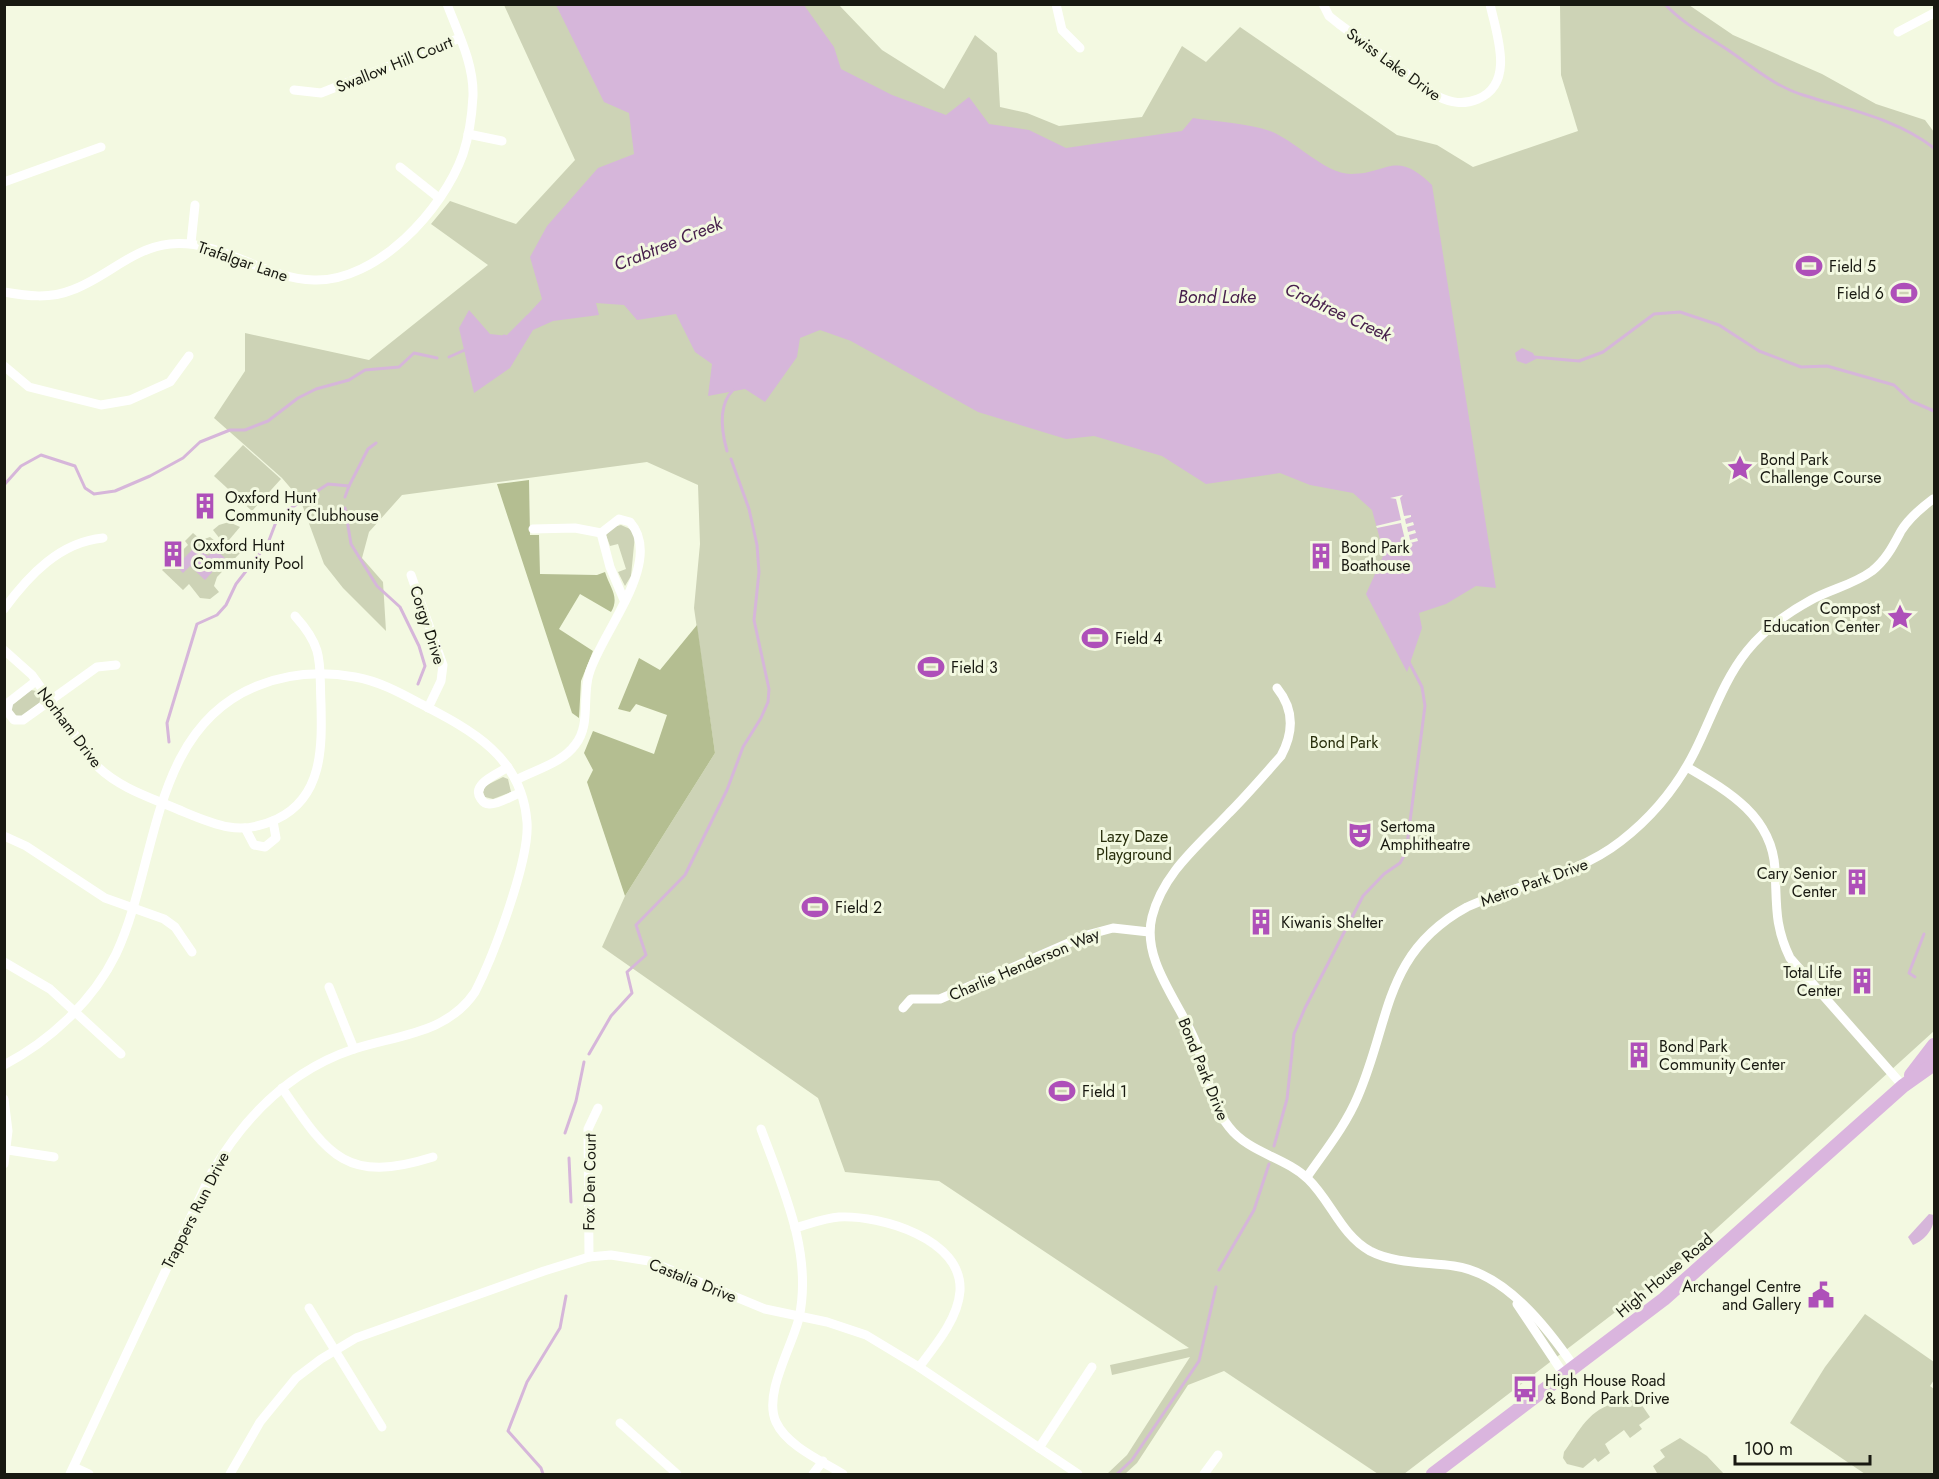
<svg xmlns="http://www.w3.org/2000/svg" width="1939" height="1479" font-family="Jost,sans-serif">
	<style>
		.green { fill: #cdd3b6 }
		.forest { fill: #b4be91 }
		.water { fill: #d6b6da }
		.pier { fill: #f3f9e1 }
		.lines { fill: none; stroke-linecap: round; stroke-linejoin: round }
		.stream { stroke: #d6b6da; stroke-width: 3 }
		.street { stroke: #fff; stroke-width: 9 }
		.primary { stroke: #dab5de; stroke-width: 14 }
		.labels { text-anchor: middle; stroke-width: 6; stroke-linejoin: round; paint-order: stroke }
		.street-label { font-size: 16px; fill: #181911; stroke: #f3f9e1 }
		.poi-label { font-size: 16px; fill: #181911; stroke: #f3f9e1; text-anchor: start }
		.park-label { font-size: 16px; fill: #282e0b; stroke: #f3f9e1 }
		.water-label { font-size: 18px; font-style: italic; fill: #48204d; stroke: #f3f9e1 }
	</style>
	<rect width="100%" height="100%" fill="#f3f9e1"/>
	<g class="green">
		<path d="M504,5h335l43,45 62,39 31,-54 22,18 3,54 27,6 32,13 83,-9 40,-71 24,16 34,-35 157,108 40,10 36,22 105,-36 -17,-56 -1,-70h129l44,30 89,39 54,30 49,16 9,12v899l-261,237 -269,206h-26l-154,-103 -36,14 -51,78 -12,11h-18l20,-19 63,-98 -78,18 -2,-10 79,-17 -250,-167 -94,-9 -27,-74 -216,-151 23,-51 90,-143 -21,-145 6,-64 -2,-59 -51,-23 -245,33 -33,37 -7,26 21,24 3,49 -43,-43 -19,-24 -24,-65 -18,-21 -68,-60 31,-47v-38l124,27 119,-95 -57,-41 19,-23 66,23 59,-64z"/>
		<path d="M243,445l38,34 -29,32 -38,-35z"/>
		<path d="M229,522l11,5 -11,13 -9,-1 -7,-9 6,-5z"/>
		<path d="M621,525l9,4 5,6 -4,41 -6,10 -7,-14 8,-3 -8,-25 -8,2 -4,-11 7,-8z"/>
		<path d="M193,533l8,7 9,-3 10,8 9,-3 12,10 -24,25 -3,9 5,6 -9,7 -10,-1 -11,-14 -6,6 -21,-20 26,-25 -3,-4z"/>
		<path d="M31,690l5,1 6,10 -21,16 -9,-3 -1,-8z"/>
		<path d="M503,777l5,2 3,13 -18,7 -8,-2 -2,-5 2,-6z"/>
		<path d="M1865,1314l69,48v18l-4,6 4,3v85h-69l-75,-51 35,-56z"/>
		<path d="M1626,1400l13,1 11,16 -11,8 3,4 -12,9 -6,-8 -19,14 5,9 -12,9 -3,-4 -12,10 -16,-4 -4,-6 1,-6c20,-28 26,-45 62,-52z"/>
		<path d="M1680,1438l27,18 17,18h-69l2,-1 -4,-7 12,-9 -5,-7z"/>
	</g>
	<g class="forest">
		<path d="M529,480l1,55h9l1,39 57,1 8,-3c5,16 15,25 6,40l-31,-18 -21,35 34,22 -12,30 -2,37 -7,-5 -75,-229z"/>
		<path d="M697,625l18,128 -90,143 -38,-114 6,-12 -9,-17 9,-22 61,23 13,-39 -31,-11 -6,8 -12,-3 21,-51 21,12z"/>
	</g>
	<g class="water">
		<path d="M556,5h248l30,42 7,22 51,26 54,20 23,-18 20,27 40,6 37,18 116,-17 11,-13c25,4 54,5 77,13 23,8 55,43 81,43 37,0 44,-25 81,11l64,403 -20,-2 -30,18 -27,9 3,15 -15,44 -41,-78 18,-40 -12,-44 -19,-17 -43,-8 -30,-12 -74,11 -44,-28 -68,-20 -28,3 -88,-27 -127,-71 -31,-11 -20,8 -3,19 -32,45 -20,-13 -37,7 4,-32 -17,-12 -19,-38 -39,6 -13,-15 -28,-2 3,12 -46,6 -20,9 -23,38 -36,25 -15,-65 10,-18 21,24 18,2 34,-37 -12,-42 17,-31 51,-58 36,-14 -5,-41 -25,-11z"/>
		<path d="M1522,348l11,5 3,6 -10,5 -9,-3 -2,-8z"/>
		<path d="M196,546l12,10 7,-7 10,9 -20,22 -15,-14 -7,7 -7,-7z"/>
		<path d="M1929,1214l5,1c1,13 -9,25 -21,30l-5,-8z"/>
	</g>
	<path class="pier" d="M1403,495l-3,3 4,18 7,-1v2l-6,2 1,5 7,-2 1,3 -7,2 1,5 7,-2 1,3 -7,2 1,5 7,-2 1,3 -12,3 -5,-21 -24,5 -1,-2 25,-6 -5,-21 -6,-1z"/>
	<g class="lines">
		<g class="stream">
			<path d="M1665,4c19,21 41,31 63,46 25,17 46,36 75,45 46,15 92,23 131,53"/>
			<path d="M504,336l3,1 21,-21"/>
			<path d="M449,357l18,-8"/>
			<path d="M1534,357l45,4 24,-9 51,-38 26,-2 39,13 40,26 42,16 26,-1 67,19 17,16 23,10"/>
			<path d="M727,451c-5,-18 -10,-45 6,-61"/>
			<path d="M4,485l17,-19 20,-11 34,11 10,22 9,6 21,-3 35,-15 33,-18 17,-16 30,-12h15l23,-9 30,-23 18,-9 33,-9 16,-10 34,-3 15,-14 23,5"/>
			<path d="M345,497l4,-11"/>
			<path d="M345,508l6,36 26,42 23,21 19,39 6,20 -7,18"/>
			<path d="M169,742l-2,-19 30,-99 20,-9 9,-10 10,-21 32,-41 8,-21 12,-12 40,-26 21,2 19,-37 8,-6"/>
			<path d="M1915,977l-6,-4 15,-39"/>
			<path d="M589,1054l22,-38 21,-23 -5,-21 19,-17 -10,-30 49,-50 42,-85 16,-43 18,-29 7,-16 1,-13 -15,-69 5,-48 -2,-27 -8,-36 -18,-50"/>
			<path d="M565,1133l11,-32 8,-39"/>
			<path d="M1274,1146l13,-47 7,-65 11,-26 58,-112 21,-22 16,-11 6,-11 19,-146 -3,-19 -13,-25"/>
			<path d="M569,1158l2,44"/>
			<path d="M1219,1270l35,-60 15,-46"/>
			<path d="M543,1474l-2,-6 -33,-37 19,-49 33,-54 6,-32"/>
			<path d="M1117,1474l15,-14 67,-99 17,-74"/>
		</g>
		<g class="street">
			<path d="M1056,4l6,26 18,18"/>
			<path d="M1323,4l6,12 10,8 98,72c14,7 26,9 41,3 38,-16 18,-66 12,-95"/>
			<path d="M1898,32l36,-19"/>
			<path d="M294,90l27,3 139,-55"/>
			<path d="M468,134l34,7"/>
			<path d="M400,167l39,31"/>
			<path d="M4,182l97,-35"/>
			<path d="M191,243l4,-38"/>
			<path d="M4,292c23,4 46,7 68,-2 34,-12 60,-42 98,-46 52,-5 93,35 144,36 63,2 129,-70 149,-126 6,-18 9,-39 10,-58 1,-32 -15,-63 -26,-92"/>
			<path d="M4,366l25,21 72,18 29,-5 40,-18 19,-26"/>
			<path d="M533,529l42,-1 26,5"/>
			<path d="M411,575l32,90 -2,16 -13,27"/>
			<path d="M4,609c25,-34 56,-67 99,-71"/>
			<path d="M4,650l28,25 66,92c22,21 51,30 79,42 17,7 34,15 52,18 17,3 33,-1 48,-8 46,-22 45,-72 44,-115 -2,-41 4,-55 -26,-88"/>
			<path d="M36,681l-27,21 -2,9 7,9h9l74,-53 19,-2"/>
			<path d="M1277,688c17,21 17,44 4,68 -17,19 -34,39 -52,57 -30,32 -66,60 -77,104 -11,44 29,87 44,126 11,28 14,60 33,84 20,26 56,30 79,52 23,22 33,56 62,72 25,13 57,11 84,15 51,7 93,61 121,102"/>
			<path d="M508,767c-10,7 -38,17 -27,32 2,3 4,5 8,5 9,1 22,-8 31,-11"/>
			<path d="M1687,767c41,24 85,49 88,102 2,36 -1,56 15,89l113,128"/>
			<path d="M516,780c19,-10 46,-17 59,-35 16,-19 7,-49 14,-71 12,-42 76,-112 41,-152l-11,-3 -18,14 9,34 14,33"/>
			<path d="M245,828l9,17 11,2 11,-9 -3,-17"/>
			<path d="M4,836l22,10 79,52 59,21 11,8 17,25"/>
			<path d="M4,962l46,27 71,65"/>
			<path d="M329,987l25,62"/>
			<path d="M903,1008l8,-9h29l147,-64 26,-7 36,4"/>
			<path d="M4,1065c46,-24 89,-64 112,-111 42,-89 34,-225 141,-268 32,-13 64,-15 98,-9 23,4 44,15 64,26 52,27 103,53 108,119 3,38 -34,135 -52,170 -28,42 -78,43 -121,57 -63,21 -109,67 -142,123l-142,302"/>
			<path d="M282,1088c47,69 65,96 151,69"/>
			<path d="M4,1099l4,32 -4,33"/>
			<path d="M761,1129c22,60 52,124 38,189 -7,29 -36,76 -23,104 11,24 46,39 67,52"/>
			<path d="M8,1150l46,7"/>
			<path d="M1307,1177c18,-26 39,-52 51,-81 33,-76 25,-143 109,-189 52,-24 108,-30 154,-66 31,-24 56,-54 74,-90 17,-34 28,-70 52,-100 17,-21 40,-38 64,-51 20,-11 42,-15 61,-29 14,-11 21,-25 29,-40 8,-13 20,-23 32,-32"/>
			<path d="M795,1228c15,-4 29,-10 44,-11 42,-2 124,22 121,74 -2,28 -25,55 -41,76"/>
			<path d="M589,1257l-1,-128 10,-21"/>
			<path d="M1517,1304l48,72"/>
			<path d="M309,1308l73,119"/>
			<path d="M620,1423l57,51"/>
			<path d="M1039,1448l53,-81"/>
			<path d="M74,1467l15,7"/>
			<path d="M230,1474l30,-52 36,-44 25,-19 35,-21 188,-67 45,-14 22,-2 38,6 116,48 62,13 39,13 53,32 159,107"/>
			<path d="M813,1474l10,-13"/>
			<path d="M1204,1474l14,-19"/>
		</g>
		<g class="primary">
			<path d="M1911,1075l23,-30"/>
			<path d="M1433,1474l231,-175 239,-213 31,-22"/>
		</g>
	</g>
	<defs>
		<g id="stadium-bare" transform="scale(2.07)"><path d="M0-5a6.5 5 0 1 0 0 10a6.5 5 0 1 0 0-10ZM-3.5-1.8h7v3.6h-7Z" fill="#ae50b9" stroke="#f3f9e1" stroke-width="2.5" paint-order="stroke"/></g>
		<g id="sight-bare" transform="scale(2.07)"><path d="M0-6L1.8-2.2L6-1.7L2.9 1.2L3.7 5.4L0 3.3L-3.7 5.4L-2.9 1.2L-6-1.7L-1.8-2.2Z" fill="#ae50b9" stroke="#f3f9e1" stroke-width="2.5" paint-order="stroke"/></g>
		<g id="building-bare" transform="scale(2.07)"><path d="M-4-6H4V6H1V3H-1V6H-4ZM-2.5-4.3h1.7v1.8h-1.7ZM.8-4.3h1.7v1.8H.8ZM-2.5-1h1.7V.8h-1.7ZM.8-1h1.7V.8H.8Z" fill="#ae50b9" stroke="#f3f9e1" stroke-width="2.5" paint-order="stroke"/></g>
		<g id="theatre-bare" transform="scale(2.07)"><path d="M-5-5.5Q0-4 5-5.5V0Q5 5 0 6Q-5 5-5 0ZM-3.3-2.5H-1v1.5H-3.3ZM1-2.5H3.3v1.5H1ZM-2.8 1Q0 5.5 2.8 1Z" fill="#ae50b9" stroke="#f3f9e1" stroke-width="2.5" paint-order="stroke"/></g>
		<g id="civic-bare" transform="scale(2.07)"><path d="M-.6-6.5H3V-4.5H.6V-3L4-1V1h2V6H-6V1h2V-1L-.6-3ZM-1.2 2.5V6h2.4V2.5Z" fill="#ae50b9" stroke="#f3f9e1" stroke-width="2.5" paint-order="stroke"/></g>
		<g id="bus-bare" transform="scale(2.07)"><path d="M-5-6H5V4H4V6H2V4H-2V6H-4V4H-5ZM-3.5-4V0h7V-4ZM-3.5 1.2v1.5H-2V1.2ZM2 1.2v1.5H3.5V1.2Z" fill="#ae50b9" stroke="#f3f9e1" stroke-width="2.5" paint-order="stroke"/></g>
	</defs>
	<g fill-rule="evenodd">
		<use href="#stadium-bare" x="1809" y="266"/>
		<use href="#stadium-bare" x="1904" y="293"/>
		<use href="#sight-bare" x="1740" y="468"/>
		<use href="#building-bare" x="205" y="506"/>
		<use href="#building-bare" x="173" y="554"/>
		<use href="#building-bare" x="1321" y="556"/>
		<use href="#sight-bare" x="1900" y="617"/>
		<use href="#stadium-bare" x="1095" y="638"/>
		<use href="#stadium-bare" x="931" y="667"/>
		<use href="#theatre-bare" x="1360" y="835"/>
		<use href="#building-bare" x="1857" y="882"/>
		<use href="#stadium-bare" x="815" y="907"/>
		<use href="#building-bare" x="1261" y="922"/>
		<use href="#building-bare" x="1862" y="981"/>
		<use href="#building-bare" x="1639" y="1055"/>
		<use href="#stadium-bare" x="1062" y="1091"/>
		<use href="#civic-bare" x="1821" y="1295"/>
		<use href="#bus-bare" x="1525" y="1389"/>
	</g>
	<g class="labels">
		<g class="street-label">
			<text transform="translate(394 64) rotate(-22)" y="6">Swallow Hill Court</text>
			<text transform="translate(1394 64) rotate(36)" y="6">Swiss Lake Drive</text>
			<text transform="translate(243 261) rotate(19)" y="6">Trafalgar Lane</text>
			<text transform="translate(428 625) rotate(72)" y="6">Corgy Drive</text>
			<text transform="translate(70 727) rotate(53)" y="6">Norham Drive</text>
			<text transform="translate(1534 882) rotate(-20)" y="6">Metro Park Drive</text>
			<text transform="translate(1024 964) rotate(-23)" y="6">Charlie Henderson Way</text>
			<text transform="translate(1204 1069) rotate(68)" y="6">Bond Park Drive</text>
			<text transform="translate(589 1182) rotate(-89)" y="6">Fox Den Court</text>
			<text transform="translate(195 1210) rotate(-63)" y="6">Trappers Run Drive</text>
			<text transform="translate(1664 1275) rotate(-40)" y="6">High House Road</text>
			<text transform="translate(693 1280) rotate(22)" y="6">Castalia Drive</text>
		</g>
		<g class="poi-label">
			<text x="1829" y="272">Field 5</text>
			<text x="1884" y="299" text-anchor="end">Field 6</text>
			<text x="1760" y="465">Bond Park<tspan x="1760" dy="18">Challenge Course</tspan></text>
			<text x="225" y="503">Oxxford Hunt<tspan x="225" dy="18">Community Clubhouse</tspan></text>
			<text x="193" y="551">Oxxford Hunt<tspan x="193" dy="18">Community Pool</tspan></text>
			<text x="1341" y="553">Bond Park<tspan x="1341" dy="18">Boathouse</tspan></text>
			<text x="1880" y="614" text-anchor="end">Compost<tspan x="1880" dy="18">Education Center</tspan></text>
			<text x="1115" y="644">Field 4</text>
			<text x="951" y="673">Field 3</text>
			<text x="1380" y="832">Sertoma<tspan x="1380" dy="18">Amphitheatre</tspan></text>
			<text x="1837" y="879" text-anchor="end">Cary Senior<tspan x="1837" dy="18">Center</tspan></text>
			<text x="835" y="913">Field 2</text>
			<text x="1281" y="928">Kiwanis Shelter</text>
			<text x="1842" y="978" text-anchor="end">Total Life<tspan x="1842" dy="18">Center</tspan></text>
			<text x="1659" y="1052">Bond Park<tspan x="1659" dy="18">Community Center</tspan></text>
			<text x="1082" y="1097">Field 1</text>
			<text x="1801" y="1292" text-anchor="end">Archangel Centre<tspan x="1801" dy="18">and Gallery</tspan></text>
			<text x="1545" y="1386">High House Road<tspan x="1545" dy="18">&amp; Bond Park Drive</tspan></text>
		</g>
		<g class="park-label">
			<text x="1344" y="748">Bond Park</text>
			<text x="1134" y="842">Lazy Daze<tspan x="1134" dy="18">Playground</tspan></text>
		</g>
		<g class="water-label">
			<text transform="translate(668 244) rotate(-22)" y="6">Crabtree Creek</text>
			<text x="1217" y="303">Bond Lake</text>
			<text transform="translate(1338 312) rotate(25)" y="6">Crabtree Creek</text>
		</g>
	</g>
	<rect width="1939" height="1479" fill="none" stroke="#181911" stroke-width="12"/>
	<path d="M1735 1455v9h135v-9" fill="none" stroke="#181911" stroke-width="3"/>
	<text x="1744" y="1455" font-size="18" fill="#181911" stroke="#f3f9e1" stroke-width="4.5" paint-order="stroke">100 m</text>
</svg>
